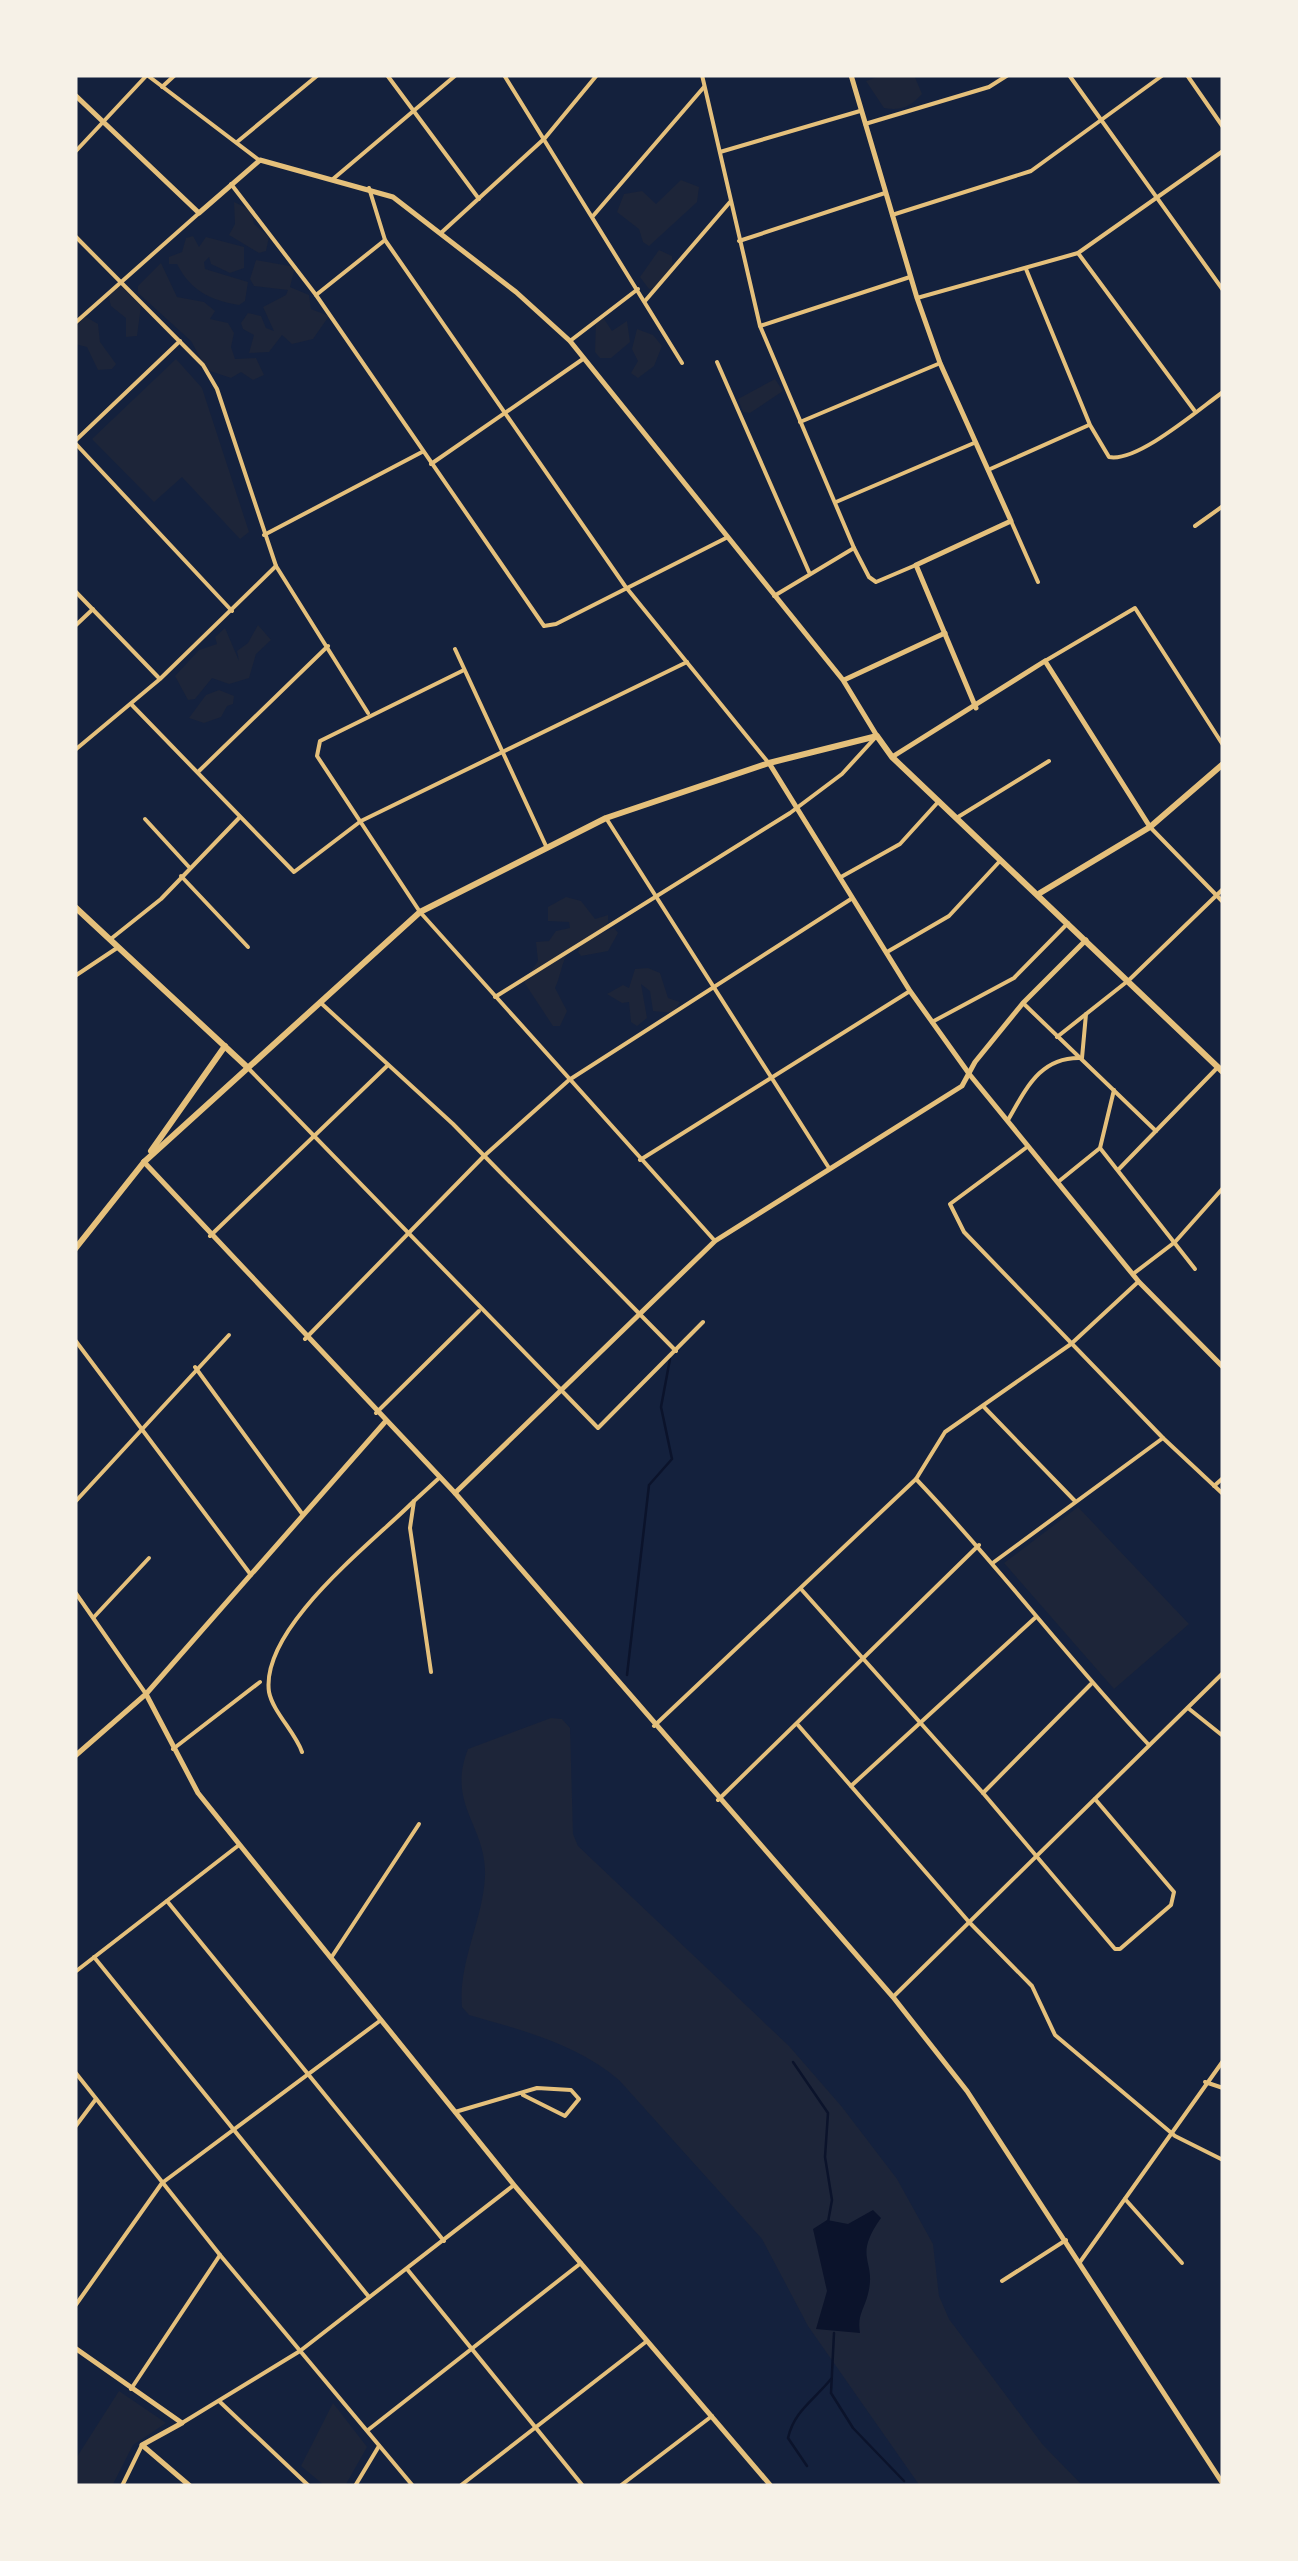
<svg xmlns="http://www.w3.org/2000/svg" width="1298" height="2561" font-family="Merriweather,serif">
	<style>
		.green { fill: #1d2539 }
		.water { fill: #0b132b }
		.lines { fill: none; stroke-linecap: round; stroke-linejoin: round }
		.stream { stroke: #0b132b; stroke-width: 2.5 }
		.minor { stroke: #e5c07b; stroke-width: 4 }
		.tertiary { stroke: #e5c07b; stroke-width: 5 }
		.secondary { stroke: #e5c07b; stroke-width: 6 }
	</style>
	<rect width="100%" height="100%" fill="#14213d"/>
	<g class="green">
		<path d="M882,75h32l8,19c-12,13 -21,17 -38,14l-18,-27z"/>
		<path d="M681,180l18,7 -2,15 -48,44 -6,-4 -4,-13 -22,-17 7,-18 18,-3 14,13z"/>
		<path d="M234,202l17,8 3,14 15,13 -3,14 -7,2 -30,-18 6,-11z"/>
		<path d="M193,236l6,11 7,-10 38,10v21l-14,5 -19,-9 -2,-7 -5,5 1,7 43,13 -3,19 -6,4c-29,-5 -48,-14 -62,-41h-8v-7l13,-5 4,-14z"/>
		<path d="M659,250l13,6 1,16 -13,14 -11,3 -9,-12z"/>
		<path d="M256,260l39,7 -5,20 19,8 2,14 18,7 -16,23 -21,5 -10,-9 -13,17 -20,1 5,-18 -11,-6 -2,-6 7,-10 13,3 5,12 8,3 -11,-24 23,-12 2,-5 -34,-4 -4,-7z"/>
		<path d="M161,263l16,34 27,5 11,9 -5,8 18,4 6,10 -3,14 4,12 21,-1 8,17 -11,5 -12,-8 -10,6 -24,-8 -16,-29 -53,-48v-7z"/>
		<path d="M121,286l20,20 -4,30 -11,1v-19l-15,-12 -3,-11z"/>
		<path d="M86,317l12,7 2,18 16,22 -4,5 -14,1 -11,-23 -12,-3v-25z"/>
		<path d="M596,319h8l8,12 15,-10 3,21 -19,16h-11l-5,-6z"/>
		<path d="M637,329l16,6 9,11 -8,20 -16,12 -7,-5 7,-12 -6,-12z"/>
		<path d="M176,359l26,29 47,144 -9,7 -58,-62 -28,25 -62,-63z"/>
		<path d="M775,379l8,12 -33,22 -7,-1 -5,-13z"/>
		<path d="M258,625l13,15 -15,14 -7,24 -20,6 -17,-6 -17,21 -7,1 -13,-24 24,-26 18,-6 -2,-7 10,-9 14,33 -2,-10 11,-8z"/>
		<path d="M219,690l15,6 -1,8 -6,2 -6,11 -17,6 -15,-5 17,-23z"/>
		<path d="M566,897l15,4 14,18 13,-4v7l-11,13 17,-7 4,5 -10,18 -27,5 -3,-4 5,-12c-22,10 -19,29 -28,48l12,23 -7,15h-7l-29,-44 14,-21 -2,-19 13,-1 7,-10 14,-3 -1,-6 -21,-1v-14z"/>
		<path d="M648,968l12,5 8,25 12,4 -7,11 -20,-2 -3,-20 -9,-7 6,34 -10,8 -6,-4 -2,-20 -7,1 -15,-9 16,-9 6,3 6,-19z"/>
		<path d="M1078,1507l111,117 -75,65 -110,-126z"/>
		<path d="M551,1718l11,1 8,9 3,106 5,12 211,200 53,61 55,72 36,65 6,52 10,23 94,126 40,41h-163l-112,-160 -46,-87 -143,-159c-44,-37 -95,-49 -150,-65l-7,-8c-4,-44 21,-87 23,-131 2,-50 -39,-71 -17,-127z"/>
		<path d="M119,2391l47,32 -33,22 -21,41h-37v-26z"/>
		<path d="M333,2403l34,44 -22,39h-20l-24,-20z"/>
	</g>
	<path class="water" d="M873,2210l8,8c-29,41 -4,41 -13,76 -4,16 -11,21 -8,39l-44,-4 11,-38 -14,-62 14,-9 21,4z"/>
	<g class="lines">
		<g class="stream">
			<path d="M627,1675l22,-190 23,-26 -11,-52 9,-48"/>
			<path d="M793,2062l35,51 -3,44 7,43 -4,22"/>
			<path d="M834,2333l-3,60 22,35 51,53"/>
			<path d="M807,2466l-19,-28c6,-27 26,-38 43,-59"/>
		</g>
		<g class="minor">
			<path d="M147,75l112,85"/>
			<path d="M387,75l92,124"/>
			<path d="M504,75l178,288"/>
			<path d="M702,75l58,251 94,222 15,29 7,5 40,-17"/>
			<path d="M1069,75l154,215"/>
			<path d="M1187,75l36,52"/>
			<path d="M162,87l13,-12"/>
			<path d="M865,124l124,-37 19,-12"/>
			<path d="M237,142l81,-67"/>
			<path d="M75,152l72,-77"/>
			<path d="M720,152l140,-41"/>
			<path d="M333,179l123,-104"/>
			<path d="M231,184l85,111 228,331 12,-2 170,-86"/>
			<path d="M369,188l16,52 240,346 142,175"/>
			<path d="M892,215l139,-44 132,-96"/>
			<path d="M593,216l111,-129"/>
			<path d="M442,232l103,-94 52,-63"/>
			<path d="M75,236l128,129 14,24 59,177 92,147"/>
			<path d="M739,241l146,-48"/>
			<path d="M1078,253l116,157"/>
			<path d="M1026,269l64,156 19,32c28,6 90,-48 114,-65"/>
			<path d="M316,295l69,-55"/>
			<path d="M917,298l161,-45 145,-102"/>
			<path d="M645,301l85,-99"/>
			<path d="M75,323l123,-109"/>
			<path d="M760,326l150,-49"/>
			<path d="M570,341l68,-52"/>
			<path d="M717,362l92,210"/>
			<path d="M800,422l138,-58"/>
			<path d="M75,441l105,-100"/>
			<path d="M75,443l157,168"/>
			<path d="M431,464l152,-105"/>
			<path d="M988,470l101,-45"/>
			<path d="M836,502l138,-59"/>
			<path d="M1011,521l27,61"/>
			<path d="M1195,526l28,-20"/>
			<path d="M264,535l158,-83"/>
			<path d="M75,591l83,86"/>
			<path d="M774,596l80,-48"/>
			<path d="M75,626l18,-17"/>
			<path d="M455,649l91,197"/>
			<path d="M1045,661l90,-53 88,137"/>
			<path d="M464,670l-144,71 -3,15 103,156 295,329"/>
			<path d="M131,704l163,168 67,-51 326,-159"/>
			<path d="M75,750l85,-71 116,-113"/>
			<path d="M199,771l129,-125"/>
			<path d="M958,817l91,-56"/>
			<path d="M606,818l223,350"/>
			<path d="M145,819l44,48"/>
			<path d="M1150,827l73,75"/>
			<path d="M181,876l67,71"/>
			<path d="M841,877l59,-33 39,-43"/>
			<path d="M112,938l49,-39 78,-81"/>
			<path d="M887,952l62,-36 50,-54"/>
			<path d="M75,976l42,-28"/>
			<path d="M495,997l295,-184 52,-39 32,-35"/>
			<path d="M1023,1003l133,128"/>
			<path d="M322,1004l131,120 223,227"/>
			<path d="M932,1022l82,-44 54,-55"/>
			<path d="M1057,1037l72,-57 94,-91"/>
			<path d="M249,1069l349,359 105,-106"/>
			<path d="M1008,1120c18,-31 32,-64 74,-62l4,-44"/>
			<path d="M1027,1147l-77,57 14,28 199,206 60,56"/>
			<path d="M1100,1148l95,121"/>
			<path d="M640,1160l270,-169"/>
			<path d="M1119,1169l98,-101"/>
			<path d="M1058,1182l42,-34 14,-58"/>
			<path d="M210,1236l177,-170"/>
			<path d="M1133,1274l42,-32 48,-54"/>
			<path d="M305,1339l179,-183 85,-76 282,-181"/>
			<path d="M75,1340l176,235"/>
			<path d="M195,1367l108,148"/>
			<path d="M984,1407l90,93"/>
			<path d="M376,1413l103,-102"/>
			<path d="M916,1479c82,86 152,180 233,266"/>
			<path d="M1214,1486l9,-8"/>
			<path d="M75,1502l154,-167"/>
			<path d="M994,1562l169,-124"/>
			<path d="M801,1589l182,204 132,156h5l51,-44 3,-13 -79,-93"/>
			<path d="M75,1592l71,102"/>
			<path d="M94,1617l55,-59"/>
			<path d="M431,1672l-21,-144 4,-27 24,-22"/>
			<path d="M1188,1708l35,28"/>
			<path d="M798,1725l171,197 63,64 23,49 120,101 48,24"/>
			<path d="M654,1726l262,-247 29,-47 126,-88 67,-62"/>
			<path d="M173,1749l87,-67"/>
			<path d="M302,1752c-7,-20 -29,-40 -33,-60 -9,-64 103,-149 145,-191"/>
			<path d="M851,1786l185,-169"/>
			<path d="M983,1793l108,-109"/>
			<path d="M718,1800l261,-255"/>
			<path d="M167,1901l277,340"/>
			<path d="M94,1957l275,340"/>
			<path d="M331,1958l88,-134"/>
			<path d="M75,1972l164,-127"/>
			<path d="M893,1997l330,-324"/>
			<path d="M75,2072l145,183 193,231"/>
			<path d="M1205,2082l18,6"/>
			<path d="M455,2112l82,-24 34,2 8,9 -14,17 -42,-21"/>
			<path d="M75,2127l21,-28"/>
			<path d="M1125,2199l57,64"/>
			<path d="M1080,2262l143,-201"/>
			<path d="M407,2269l176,217"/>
			<path d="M1002,2281l64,-41"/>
			<path d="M75,2306l87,-123 219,-163"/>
			<path d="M131,2389l89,-134"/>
			<path d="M219,2401l90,85"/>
			<path d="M182,2423l118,-72 214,-166"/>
			<path d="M368,2430l213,-167"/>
			<path d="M122,2486l20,-41"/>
			<path d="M355,2486l24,-40"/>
			<path d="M460,2486l187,-145"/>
			<path d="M620,2486l92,-70"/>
		</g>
		<g class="tertiary">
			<path d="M851,75l66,223 23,65 71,158 -95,44 60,143"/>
			<path d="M75,95l124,118 61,-53 133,37 123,95 54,49 273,339 34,56"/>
			<path d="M844,680l101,-47"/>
			<path d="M892,757l153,-96 105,166"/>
			<path d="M769,763l141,228 60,84 169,207 84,85"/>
			<path d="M144,1162l311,331 438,504 74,94 256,393"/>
			<path d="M455,1493l260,-252 247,-155 13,-24 48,-59 63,-63"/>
			<path d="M146,1694l52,99 316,392 257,301"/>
			<path d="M75,1756l71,-62 239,-272"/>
			<path d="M75,2348l107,75 -40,22 48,41"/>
		</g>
		<g class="secondary">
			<path d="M1040,893l110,-66 73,-63"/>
			<path d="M75,907l171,159"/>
			<path d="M151,1151l74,-105"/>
			<path d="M144,1162l276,-250 186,-94 163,-55 108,-27 15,21 331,315"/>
			<path d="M75,1249l69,-87"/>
		</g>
	</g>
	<rect width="1298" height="2561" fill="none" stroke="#f6f1e7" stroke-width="155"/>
</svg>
